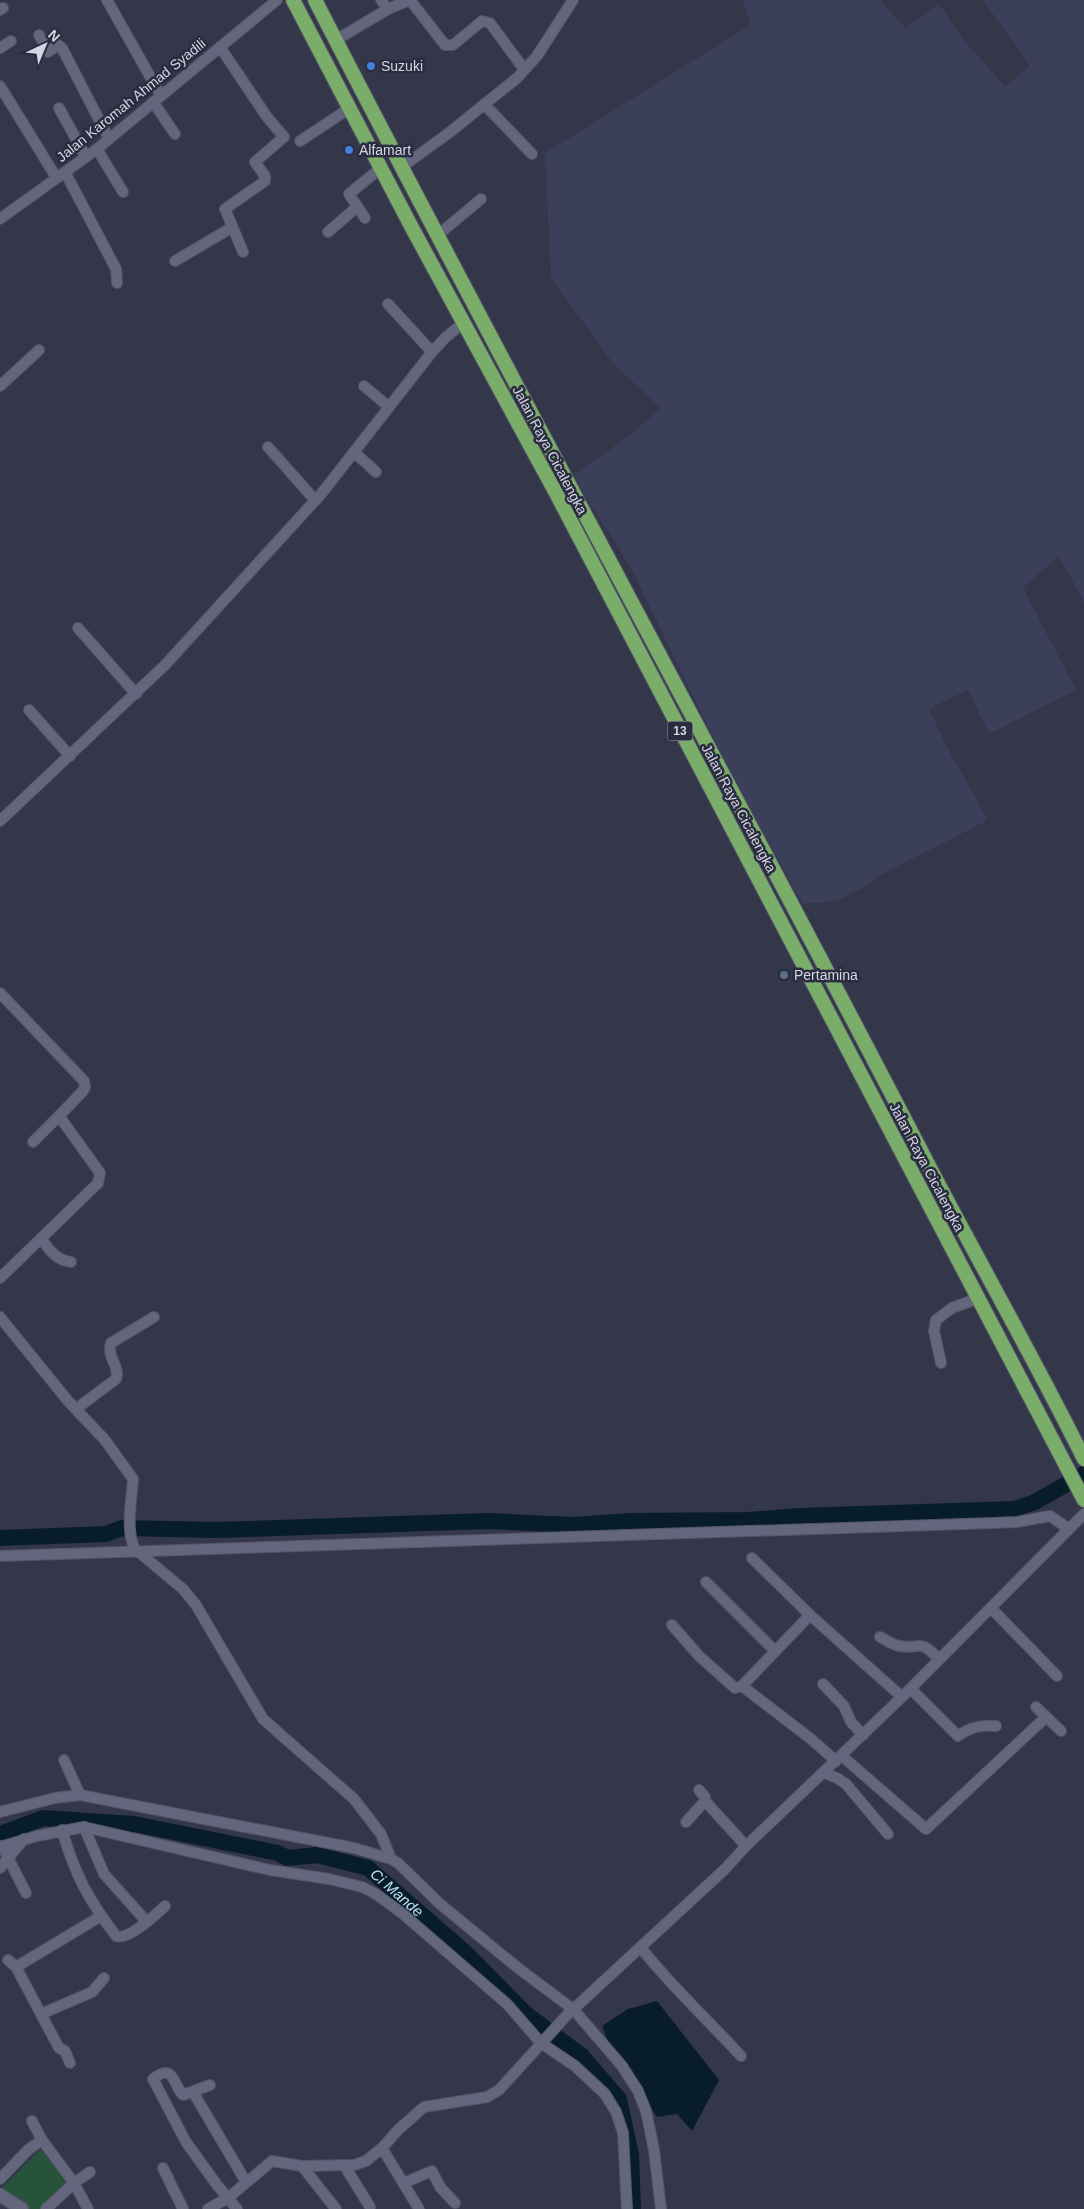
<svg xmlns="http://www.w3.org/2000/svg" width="1084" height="2209" font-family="Arial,sans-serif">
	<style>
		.built { fill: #3c3f5a }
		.green { fill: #27533a }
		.water { fill: #081d2a }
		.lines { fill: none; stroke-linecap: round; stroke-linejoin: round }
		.river { stroke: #081d2a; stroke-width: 16 }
		.minor-casing { stroke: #535566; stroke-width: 12 }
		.tertiary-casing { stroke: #535566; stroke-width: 15 }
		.trunk-casing { stroke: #535566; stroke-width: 16 }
		.minor { stroke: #63667d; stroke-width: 10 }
		.tertiary { stroke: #63667d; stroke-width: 12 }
		.trunk { stroke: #7aad6a; stroke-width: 14 }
		.shop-dot { fill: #3f7fe0; stroke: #2a2c3f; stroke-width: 2 }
		.service-dot { fill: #5c6f8a; stroke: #2a2c3f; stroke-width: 2 }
		.labels { text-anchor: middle; stroke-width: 5; stroke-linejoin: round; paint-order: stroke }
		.shield { fill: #2a2c3f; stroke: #a2a4b2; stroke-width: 1 }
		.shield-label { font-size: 12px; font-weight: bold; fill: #d5d7e4 }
		.poi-label { font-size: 14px; fill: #d5d7e4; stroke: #2a2c3f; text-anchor: start }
		.street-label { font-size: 14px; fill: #d5d7e4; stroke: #2a2c3f }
		.water-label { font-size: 15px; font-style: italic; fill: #bfe1f8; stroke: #2a2c3f }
	</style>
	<rect width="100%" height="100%" fill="#34364a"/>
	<path class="built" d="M743,0h137l25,28 34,-24 23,34 43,49 25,-21 -47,-66h101v602l-25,-46 -36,32 53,102 -87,44 -21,-44 -39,19 19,40 40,71 -111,57 -9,8 -31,16 -34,3 -52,-93 -43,-84 -78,-161 -57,-90 60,-43 27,-25 -48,-46 -61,-84 -6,-125 205,-128z"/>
	<path class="green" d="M41,2149l26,35 -24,25h-13l-30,-19z"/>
	<path class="water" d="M657,2001l62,79 -27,51 -15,-17 -20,3 -49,-76 -6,-15 26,-17z"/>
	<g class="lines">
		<g class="river">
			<path d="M0,1538l106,-4 16,-6 95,2 272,-9 84,4 58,-4 118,-1 51,-4 215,-7 20,-7 49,-28"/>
			<path id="s1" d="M0,1834l43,-16 91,6 144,29 9,5 30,-3 51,13 97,84 61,62 56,42 37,43 12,56 2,54"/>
		</g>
		<g class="minor-casing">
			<g id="minor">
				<path d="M107,0l54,96"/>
				<path d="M381,0l7,9"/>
				<path d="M0,10l3,-2"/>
				<path d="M39,35l9,17 10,-7 4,3 47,91"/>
				<path d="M336,40l52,-31 22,-9 35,45h8l29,-24 8,2 34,46"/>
				<path d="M220,47l47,70 17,20 -29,25 10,14v5l-40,28 18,43"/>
				<path d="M0,48l11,-7"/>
				<path d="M0,86l56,91"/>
				<path d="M153,102l22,32"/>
				<path d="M484,104l48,50"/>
				<path d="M59,108l27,49"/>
				<path d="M300,141l50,-33"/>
				<path d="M97,149l26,43"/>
				<path d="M402,167l48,-35 67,-54 20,-22 36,-56"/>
				<path d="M65,172l51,97 1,14"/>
				<path d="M365,218l-16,-24 33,-27"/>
				<path d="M0,219l97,-70 180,-149"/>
				<path d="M328,232l29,-25"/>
				<path d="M438,235l43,-36"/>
				<path d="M175,261l56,-33"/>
				<path d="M388,304l44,48"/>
				<path d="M0,386l39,-36"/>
				<path d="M364,386l25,21"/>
				<path d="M268,447l47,53"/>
				<path d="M354,452l22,20"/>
				<path d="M78,628l58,66"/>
				<path d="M29,710l41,46"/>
				<path d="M0,821l165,-156 157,-172 110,-141 13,-14 18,-15"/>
				<path d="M0,993l84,88 1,6 -2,4 -24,25 41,57 -2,10 -4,4 -94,91"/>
				<path d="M33,1142l26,-26"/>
				<path d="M41,1238c8,12 15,22 30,24"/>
				<path d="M0,1317l68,84 37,39 28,39c-1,18 -8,53 2,70l48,40 13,16 67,114 91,80 27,35 10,25"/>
				<path d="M941,1363l-7,-32 2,-11 16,-12 27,-10"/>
				<path d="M76,1409l40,-30c5,-12 -10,-22 -5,-36l43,-26"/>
				<path d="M0,1556l993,-33 24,-1 33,-6 19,13"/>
				<path d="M752,1558l58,57 92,82"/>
				<path d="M706,1582l69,69"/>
				<path d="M991,1608l66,68"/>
				<path d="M672,1625l27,31 36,32 7,-2 68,-71"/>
				<path d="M880,1637c6,3 13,8 19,9 25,4 18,-9 40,13"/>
				<path d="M823,1684l21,22 7,16 12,13"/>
				<path d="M742,1686l69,53 25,22"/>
				<path d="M911,1689l47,47c12,-9 23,-11 38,-10"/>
				<path d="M1036,1707l25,24"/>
				<path d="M842,1756l84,73 120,-112"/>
				<path d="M64,1760l16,35"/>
				<path d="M824,1773l13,5 9,6 42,50"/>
				<path d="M699,1790l6,7v4l41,45"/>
				<path d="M0,1812l55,-14 25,-3 274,53 37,11 7,4 41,40 79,65 56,42 48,56 16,25 8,20 8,39 7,59"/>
				<path d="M686,1822l19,-21"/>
				<path d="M84,1827l20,47 43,48"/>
				<path d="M62,1830c13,45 26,69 54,106 12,5 39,-21 49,-30"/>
				<path d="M2,1846l24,47"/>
				<path d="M0,1847l37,-11 47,-9 186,43 59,9 33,8 14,7 27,20 104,90 34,39 34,23 30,28 11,18 7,21 4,76"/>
				<path d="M0,1868l24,-29"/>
				<path d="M641,1948c31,39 67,72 100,108"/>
				<path d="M8,1960l8,7 43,81 6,3 5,12"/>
				<path d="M16,1967l85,-51"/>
				<path d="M41,2014l51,-22 12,-14"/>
				<path d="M210,2085l-27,10c-10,-10 -9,-33 -30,-16l33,63 31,43 20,24"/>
				<path d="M193,2092l53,90"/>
				<path d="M32,2121l10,19 32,43 14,26"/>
				<path d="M382,2148l37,61"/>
				<path d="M344,2165l26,42"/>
				<path d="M302,2166l34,43"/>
				<path d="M163,2168l20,41"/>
				<path d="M0,2179l29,-30 13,-9"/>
				<path d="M404,2183l28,-12 8,16 15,16"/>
				<path d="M46,2209l28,-26 16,-11"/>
				<path d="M208,2209l20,-11 44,-37 30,5 52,-1 12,-4 16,-13 17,-19 25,-22 63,-10 12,-7 68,-75 158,-146 21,-23 156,-149 182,-183"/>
			</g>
		</g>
		<g class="tertiary-casing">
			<path id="tertiary" d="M0,2195l22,14"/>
		</g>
		<g class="trunk-casing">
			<g id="trunk">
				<path d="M293,0l118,226 146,269 527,1005"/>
				<path d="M315,0c201,391 412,776 614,1166 51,98 106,194 155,293"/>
			</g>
		</g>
		<use href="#minor" class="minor"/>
		<use href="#tertiary" class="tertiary"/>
		<use href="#trunk" class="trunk"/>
	</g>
	<g class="shop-dot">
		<circle cx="371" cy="66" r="5"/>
		<circle cx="349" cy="150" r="5"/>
	</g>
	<circle class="service-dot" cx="784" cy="975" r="5"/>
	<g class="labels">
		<rect class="shield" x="667.5" y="721.5" width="25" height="19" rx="4"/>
		<g class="shield-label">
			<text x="680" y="735">13</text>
		</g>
		<g class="poi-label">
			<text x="381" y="71">Suzuki</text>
			<text x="359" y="155">Alfamart</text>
			<text x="794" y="980">Pertamina</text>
		</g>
		<g class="street-label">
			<text transform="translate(131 100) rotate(-39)" y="5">Jalan Karomah Ahmad Syadili</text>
			<text transform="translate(550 450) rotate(62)" y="5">Jalan Raya Cicalengka</text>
			<text transform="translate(739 808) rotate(62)" y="5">Jalan Raya Cicalengka</text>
			<text transform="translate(927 1167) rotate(62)" y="5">Jalan Raya Cicalengka</text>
		</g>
		<g class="water-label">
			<text dy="5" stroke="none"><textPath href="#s1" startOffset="415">Ci Mande</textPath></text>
		</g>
	</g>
	<g transform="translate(45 45) rotate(44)" stroke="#2a2c3f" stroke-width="4" paint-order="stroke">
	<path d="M0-4L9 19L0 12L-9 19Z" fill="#d5d7e4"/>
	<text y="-8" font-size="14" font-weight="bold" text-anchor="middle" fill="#d5d7e4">N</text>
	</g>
</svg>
